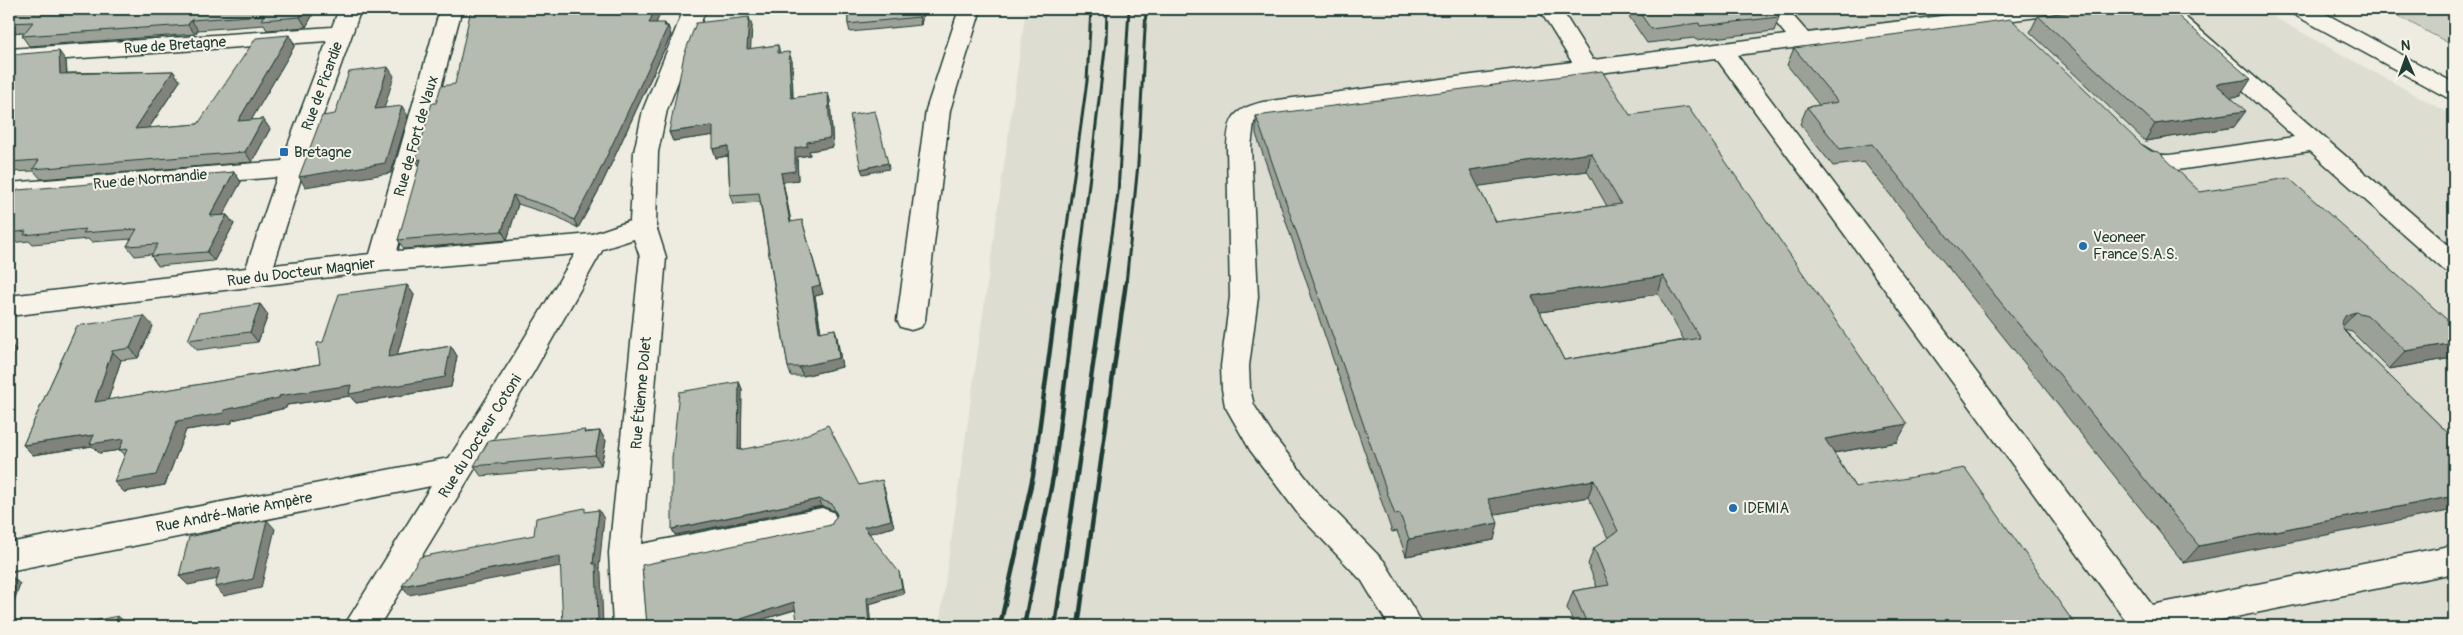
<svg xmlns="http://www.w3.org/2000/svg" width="2463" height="635" font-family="Pangolin,sans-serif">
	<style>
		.built { fill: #ddddd2 }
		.green { fill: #cccfc4; stroke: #76867c }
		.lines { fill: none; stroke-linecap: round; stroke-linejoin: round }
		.minor-casing { stroke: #1f3d34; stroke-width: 3 }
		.major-casing { stroke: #1f3d34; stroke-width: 3 }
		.path { stroke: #1f3d34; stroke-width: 2.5; stroke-dasharray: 3 3; stroke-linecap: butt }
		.minor { fill: #f7f3e8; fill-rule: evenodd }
		.major { fill: #f7f3e8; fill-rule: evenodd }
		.rail-far1 { stroke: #1f3d34; stroke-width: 3 }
		.rail { stroke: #1f3d34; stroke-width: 4.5 }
		.wall { fill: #9ca197; stroke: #1f3d34; fill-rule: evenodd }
		.shaded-wall { fill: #7f837b; stroke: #1f3d34 }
		.building { fill: #b5bbb0; stroke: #1f3d34; fill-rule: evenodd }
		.poi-dot { fill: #1f6fb2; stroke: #f7f3e8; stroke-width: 2 }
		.labels { text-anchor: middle; stroke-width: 4; stroke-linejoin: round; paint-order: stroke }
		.street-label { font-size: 15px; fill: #1f3d34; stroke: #f7f3e8 }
		.poi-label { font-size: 15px; fill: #1f3d34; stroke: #f7f3e8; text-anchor: start }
	</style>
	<rect width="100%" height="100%" fill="#eeece1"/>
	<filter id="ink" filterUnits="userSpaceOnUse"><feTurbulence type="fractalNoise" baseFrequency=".02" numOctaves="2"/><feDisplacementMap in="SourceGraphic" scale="10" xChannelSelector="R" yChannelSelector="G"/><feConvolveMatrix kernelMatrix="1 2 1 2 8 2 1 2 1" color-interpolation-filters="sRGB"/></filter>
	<g filter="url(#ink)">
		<path class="built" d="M1026,9h1233l195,107v510h-1515z"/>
		<g class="green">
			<path d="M1787,9h197l1,1 -179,22z"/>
			<path d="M2385,9h69v37z"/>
		</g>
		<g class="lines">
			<g class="minor-casing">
				<g id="minor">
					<path d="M339,9h22l-57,159 -30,97 96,-11 70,-245h22l-65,242 195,-17 38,-13 4,-69 9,-42 41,-101h22l-39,101 -9,42 -2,74 10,31 -24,287 180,-36 11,4 5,9 -5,9 -191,41 5,55h-34l-4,-73 31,-296 -6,-18 -31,10 -70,124 -154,253h-35l87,-140 -422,85v-28l440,-85 64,-101 62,-103 -194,17 -372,45v-20l237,-28 31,-91 -268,22v-16l273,-22 45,-120 -318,22v-14l323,-22z"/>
					<path d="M959,9h22l-31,101 -25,210 -4,7 -10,3 -10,-3 -4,-7 29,-210z"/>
					<path d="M1539,9h22l32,51 193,-25 -21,-26h22l21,24 188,-24h61l-3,5 -8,2 -309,39 415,550 302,-60v28l-263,53h-61l-414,-568 -451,58 -11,6 -3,25 7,150 -9,69 1,23 4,16 18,29 49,63 63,64 40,65h-35l-27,-45 -63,-66 -49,-65 -25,-44 -3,-17 -1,-23 9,-69 -3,-150c1,-30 7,-38 36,-45l309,-40z"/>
					<path d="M2152,9h24l278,241v23l-9,-2 -135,-120 -140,20 -29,-4 -13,-9 -3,-6 3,-6c17,-4 16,3 29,8 4,1 9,1 13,1l124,-18z"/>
				</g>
			</g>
			<g class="major-casing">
				<path id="major" d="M2290,9h27l137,74v16l-8,-2 -153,-83z"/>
			</g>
			<path class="path" d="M2265,9l10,5"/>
			<use href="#minor" class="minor"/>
			<use href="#major" class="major"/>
			<g class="rail-far1">
				<path d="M1059,284l28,-203 4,-72"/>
				<path d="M1077,284l29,-243 1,-32"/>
				<path d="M1105,284l13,-91 11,-184"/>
				<path d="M1126,284l12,-120 8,-155"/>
			</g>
			<g class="rail">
				<path d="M1000,626l33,-150 26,-194"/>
				<path d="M1024,626l30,-154 23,-190"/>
				<path d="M1055,626l50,-344"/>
				<path d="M1078,626l48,-344"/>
			</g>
		</g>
		<g class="wall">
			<path d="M9,9h307l-10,18 -39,3 -3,-5 -66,5 -3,4 -166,12 -7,-10 3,-4 -16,1z"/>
			<path d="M848,9h76l-3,16 -71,7 -2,-8z"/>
			<path d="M1624,9h149l6,8 -5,14 -78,9 -2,-2 -47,5z"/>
			<path d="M2078,9h92l70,87 -10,1 4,30 -89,14 -115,-109 8,-16 42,-6z"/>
			<path d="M662,10l-6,13 12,3 3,9 -71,153 -22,40 -20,-11 -40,-13 -11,36 -103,9 -6,-9 57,-156z"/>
			<path d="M752,26l-2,23 28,-4 2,8 12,8 1,37 35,-5 2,8 3,46 -24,4 1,4 -13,2 1,23 -15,2 8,40 32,72 -8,2 6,36 14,-3 2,8 5,30 -39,9h-12l-3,-9 -28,-165 -27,2 -3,-9 -2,-39 -12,2 -3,-23 -40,6 -4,-9z"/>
			<path d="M289,35l6,10 -44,75 12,-1 7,10 -18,33 -211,17 -7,-8 -25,1v-117l57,6 1,12 106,-2 7,10 -31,47 49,-4z"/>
			<path d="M1794,48l347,96 59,48 254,134v30l-2,2 -63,11 -37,-37 -8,-2 27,28 83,81 -270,124 -320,-401 -31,4 -33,-42 7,-17 12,-2 -32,-40z"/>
			<path d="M1630,115l267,327 -63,11 21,34 221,139h-501l-8,-18 6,-17 24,-4 -9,-23 6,-16 14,-10 -20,-41 -93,17 -1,26 -88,16 -9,-25 -5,1 -136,-398v-18zM1587,171l20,35 -111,16 -18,-36zM1658,294l26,46 -120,20 -24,-48z"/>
			<path d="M234,172l7,10 -19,33h5l7,9 -20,37 -56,5 -7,-10 1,-2 -17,2 -8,-10 4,-7 -40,3 -3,-3 -56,5 -3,-3 -20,2v-39z"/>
			<path d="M407,285l7,10 -17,60 54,-9 6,10 -6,31 -95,16 -6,-7 -63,9 -1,3 -54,12v3l-46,7 -21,55 -41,7 -10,-10 11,-27 -5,-5 -21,3 -7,-7 -59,9 -10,-10 54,-119h76l-15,32 -17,2 -13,40 212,-36 3,-22z"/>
			<path d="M260,304l8,11 -10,27 -61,8 -9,-10z"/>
			<path d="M739,382l3,7 -1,60 118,36 25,2 10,40 -25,6 32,46 3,15 -35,10 -74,6 -51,15 -97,1 184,-101 6,-9 -2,-5 -13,-5 -147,29 -3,-6z"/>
			<path d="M600,431l6,10 -5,24 -120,11 -7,-10 112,-34z"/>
		</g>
		<g class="shaded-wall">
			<path d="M305,9h11l-10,18 -6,-10z"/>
			<path d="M655,9h6l1,1 -10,22 -3,-9z"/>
			<path d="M921,9h3l-3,16 -2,-8z"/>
			<path d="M749,17l3,9 -2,32 -3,-9z"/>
			<path d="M191,20l7,10 -3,4 -7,-9z"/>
			<path d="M665,23l2,5 1,-2 3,9 -71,153 -22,40 -4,-8z"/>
			<path d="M289,35l6,10 -50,86 -7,-10z"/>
			<path d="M59,51l7,10 1,22 -7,-9z"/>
			<path d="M789,52l3,9 1,46 -2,-9z"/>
			<path d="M388,67l6,9 -13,43 -6,-10z"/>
			<path d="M173,71l7,10 -38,57 -7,-9z"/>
			<path d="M2251,79l-11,17 -35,5 11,-17z"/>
			<path d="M828,93l2,8 3,46 -24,4 1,4 -13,2 1,23 -15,2 10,49 -3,-9 -9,-49 14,-25 12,-6z"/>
			<path d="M402,106l6,10 -17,57 -86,14 -6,-10z"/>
			<path d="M2246,111l-12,16 -89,14 10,-17z"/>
			<path d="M263,119l7,10 -18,33 -7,-10z"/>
			<path d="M713,126l3,9 -43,6 -4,-9z"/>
			<path d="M728,146l3,9 -15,3 -3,-9z"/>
			<path d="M1591,153l-4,18 -120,17 3,-18z"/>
			<path d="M421,159v10l-5,-9z"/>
			<path d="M888,163l1,6 -26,5 -2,-5z"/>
			<path d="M234,172l7,10 -24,44 -7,-10z"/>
			<path d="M513,195l5,9 -11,36 -5,-9z"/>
			<path d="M227,215l7,9 -20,37 -7,-9z"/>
			<path d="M802,220l21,74 -8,2 7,45 -3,-9z"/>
			<path d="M1663,276l-5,18 -130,20 4,-18z"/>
			<path d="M407,285l7,10 -20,71 -6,-9z"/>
			<path d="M260,304l8,11 -10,27 -8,-10z"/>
			<path d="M2356,312l-16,17 -10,3 16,-17z"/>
			<path d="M144,316l9,10 -15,32 -8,-10z"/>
			<path d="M835,329l2,8 5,30 -39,9 -4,-9z"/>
			<path d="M9,342l7,8 -7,14z"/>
			<path d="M2454,343v13l-2,2 -63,11 17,-18z"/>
			<path d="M451,346l6,10 -6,31 -95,16 -6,-7 -63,9 -1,3 -54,12v3l-46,7 -21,55 -41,7 -10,-10 63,-61 47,-11 55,-14z"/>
			<path d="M112,351l9,9 -17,52 -9,-10z"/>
			<path d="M739,382l3,7 -1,68 -3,-7z"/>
			<path d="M1907,424l-10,18 -81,14 9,-17z"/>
			<path d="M600,431l6,10 -5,24 -6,-10z"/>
			<path d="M94,435l30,4 -5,11h1l-21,3 -7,-7 -59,9 -10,-10z"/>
			<path d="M9,438l2,3 -2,6z"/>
			<path d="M882,480l12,47 -27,7 -3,-7z"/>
			<path d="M1594,480l-6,17 -103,19 3,-17z"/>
			<path d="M2454,496v14l-270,53 15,-17z"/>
			<path d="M819,499l3,7 -147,29 -3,-6z"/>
			<path d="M599,510l5,9 -5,49 2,4 2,54h-30l20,-62z"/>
			<path d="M267,520l8,9 -14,59 -37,8 -9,-9z"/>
			<path d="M1498,523l-4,17 -88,16 3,-17z"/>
			<path d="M560,556l6,9 -157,30 -7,-9z"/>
			<path d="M220,568l9,9 -41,8 -9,-9z"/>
			<path d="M899,572l5,22 -35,10 2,22h-7l3,-28z"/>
			<path d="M9,574l11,10 -11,32z"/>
			<path d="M794,602l3,7 -53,16v1h-3v-7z"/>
			<path d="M118,616l9,8v2h-13z"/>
		</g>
		<g class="building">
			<path d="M9,9h296l-5,8 -39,3 3,-5 -73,5 -3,5 -166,11 11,-14 -24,1z"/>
			<path d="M471,9h184l-6,14h16l-1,3h4l-72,153 -22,41 -20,-12 -41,-13 -11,36 -104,9 23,-81 -5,1 16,-57h4l5,-17 14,-2z"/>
			<path d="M848,9h73l-2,8 -71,7z"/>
			<path d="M1637,9h136l6,8 -79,9 -1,-3 -48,6z"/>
			<path d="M2092,9h78l81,70 -35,5 30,27 -91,13 -117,-108z"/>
			<path d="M749,17l-2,32 31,-4v8l11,-1 2,46 37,-5 2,45 -23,4v4l-12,2v23l-14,2 9,49 12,-2 18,65 -8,2 7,45 16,-3 4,29 -40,9h-11l-29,-174 -29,2 -2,-49 -15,3v-23l-44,6 15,-77 12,-32z"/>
			<path d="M2011,19l130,125 10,7 8,1 41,40 89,-14 165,148v17l-48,8 -39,-36 -11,-3 -10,3 -5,8 4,9 109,107v57l-255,50 -327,-402 -32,5 -33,-42 31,-5 -44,-54z"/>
			<path d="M289,35l-51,86 25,-2 -18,33 -212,17 6,-9 -30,2v-107l50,-4 1,23 113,-3 -38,58 63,-5 58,-86z"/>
			<path d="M388,67l-13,42 27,-3 -17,57 -86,14 23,-61 13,-2 14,-42z"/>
			<path d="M1602,71l28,44 58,-8 219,317 -82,15 30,48 110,-19 111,158h-488l-15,-35 36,-6 -15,-37 24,-17 -24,-51 -106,19 10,24 -89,16 -9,-25 -5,1 -139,-399zM1591,153l30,51 -125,18 -26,-52zM1663,276l37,62 -136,22 -32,-64z"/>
			<path d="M875,111l13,52 -27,6 -11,-54z"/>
			<path d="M234,172l-24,44 17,-1 -20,37 -56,4 7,-12 -31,2 10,-17 -54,4 3,-4 -62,6 2,-4 -17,2v-29l9,-14z"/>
			<path d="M407,285l-19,72 63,-11 -6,31 -96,17 2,-9 -72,11v2l-55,12v3l-47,8 -21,54 -42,7 13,-33 -8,1 5,-11 -34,5 4,-9 -71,10 54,-119 67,-10 -14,32 -18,3 -17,51 225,-38 -3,-21 6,-1 16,-48z"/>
			<path d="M260,304l-10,28 -62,8 11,-27z"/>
			<path d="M739,382l-1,68 56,-10 34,-15 31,60 23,-5 9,40 -27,7 35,45 3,16 -35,10 2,27 -5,1h-66l-4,-24 -53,17v7h-94l-5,-61 189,-40 6,-10 -5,-11 -13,-5 -147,30v-71l7,-66z"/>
			<path d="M585,430l-1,3 16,-2 -5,24 -121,11 15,-26z"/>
			<path d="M585,508v4l14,-2 -6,54h3l2,55 -25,7h-10l-3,-70 -158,30 18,-29 114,-22 2,-17z"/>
			<path d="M267,520l-14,59 -38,8 5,-19 -41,8 10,-39z"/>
			<path d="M118,616l-4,10h-27l1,-4z"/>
		</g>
	</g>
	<g class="poi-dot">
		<rect x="279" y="147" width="10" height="10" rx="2.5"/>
		<circle cx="2083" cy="246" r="5"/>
		<circle cx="1733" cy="508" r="5"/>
	</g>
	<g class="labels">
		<g class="street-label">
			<text transform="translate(175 45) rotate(-4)" y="5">Rue de Bretagne</text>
			<text transform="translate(322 86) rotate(-70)" y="5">Rue de Picardie</text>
			<text transform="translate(416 136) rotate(-74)" y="5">Rue de Fort de Vaux</text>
			<text transform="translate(150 179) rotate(-5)" y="5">Rue de Normandie</text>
			<text transform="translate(301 272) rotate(-7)" y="5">Rue du Docteur Magnier</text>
			<text transform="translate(641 393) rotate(-85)" y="5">Rue Étienne Dolet</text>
			<text transform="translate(480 436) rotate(-58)" y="5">Rue du Docteur Cotoni</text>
			<text transform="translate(234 512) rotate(-11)" y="5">Rue André-Marie Ampère</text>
		</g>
		<g class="poi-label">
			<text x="294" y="157">Bretagne</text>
			<text x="2093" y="242">Veoneer<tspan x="2093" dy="17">France S.A.S.</tspan></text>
			<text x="1743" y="513">IDEMIA</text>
		</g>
	</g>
	<rect width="2463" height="635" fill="none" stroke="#f7f3e8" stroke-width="30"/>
	<rect x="15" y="15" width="2433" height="605" fill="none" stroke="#1f3d34" stroke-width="2" filter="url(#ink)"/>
	<g transform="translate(2406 58) rotate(358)" stroke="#f7f3e8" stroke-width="4" paint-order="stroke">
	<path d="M0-4L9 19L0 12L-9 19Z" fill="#1f3d34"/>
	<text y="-8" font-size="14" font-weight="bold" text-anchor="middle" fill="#1f3d34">N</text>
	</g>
</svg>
